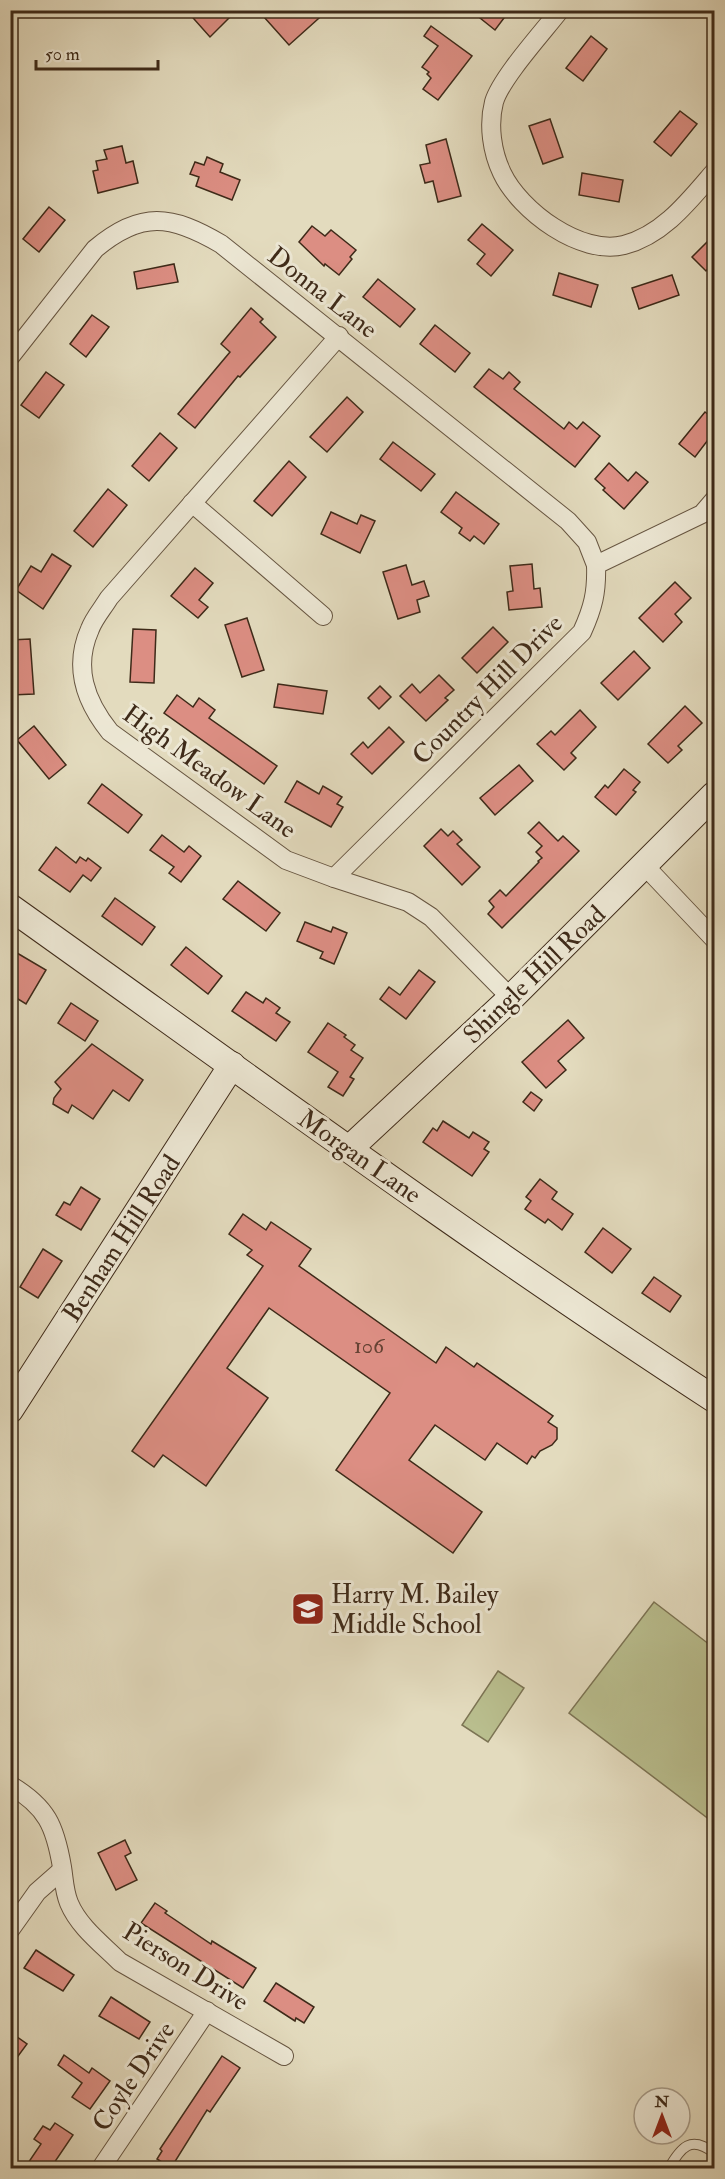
<svg xmlns="http://www.w3.org/2000/svg" width="725" height="2179" font-family="'IM FELL Double Pica',serif">
	<style>
		.green { fill: #b9be8e; stroke: #7c7454; stroke-width: 1.5 }
		.building { fill: #dc8e83; stroke: #3e2a19; stroke-width: 1.5 }
		.lines { fill: none; stroke-linecap: round; stroke-linejoin: round }
		.lane-casing { stroke: #675642; stroke-width: 11 }
		.street-casing { stroke: #675642; stroke-width: 20 }
		.secondary-casing { stroke: #3e2a19; stroke-width: 28 }
		.lane { stroke: #ede8d5; stroke-width: 9 }
		.street { stroke: #ede8d5; stroke-width: 18 }
		.secondary { stroke: #ede8d5; stroke-width: 26 }
		.labels { text-anchor: middle; stroke-width: 6; stroke-linejoin: round; paint-order: stroke }
		.number-label { font-size: 22px; fill: #664334 }
		.street-label { font-size: 26px; fill: #3e2a19; stroke: #ede8d5 }
		.poi-label { font-size: 26px; fill: #3e2a19; stroke: #ede8d5; text-anchor: start }
	</style>
	<rect width="100%" height="100%" fill="#e3dbbe"/>
	<filter id="stains"><feTurbulence type="fractalNoise" baseFrequency=".00333" numOctaves="4"/><feColorMatrix values="0 0 0 0 .2 0 0 0 0 .09 0 0 0 0 .02 0 0 0 .5 -.17"/></filter>
	<radialGradient id="worn" r=".72"><stop offset=".6" stop-color="#630" stop-opacity="0"/><stop offset="1" stop-color="#630" stop-opacity=".3"/></radialGradient>
	<g class="green">
		<path d="M654,1602l60,46v175l-145,-110z"/>
		<path d="M498,1671l26,17 -36,54 -26,-17z"/>
	</g>
	<g class="building">
		<path d="M186,10h51l-27,27z"/>
		<path d="M271,10h57l-39,35 -25,-28z"/>
		<path d="M470,10h40l-15,20z"/>
		<path d="M431,26l41,30 -34,44 -15,-11 8,-11 -4,-4 2,-2 -7,-5 16,-21 -14,-10z"/>
		<path d="M591,36l16,13 -24,32 -17,-13z"/>
		<path d="M680,111l17,13 -26,32 -17,-14z"/>
		<path d="M550,119l13,38 -20,7 -14,-38z"/>
		<path d="M446,139l15,57 -23,6 -5,-21 -8,2 -5,-18 10,-2 -4,-18z"/>
		<path d="M122,146l4,17 7,-2 5,22 -40,10 -5,-22 5,-1 -2,-9 11,-2 -3,-9z"/>
		<path d="M207,157l16,7 -3,8 20,8 -8,20 -36,-14 3,-9 -9,-3 5,-12 9,3z"/>
		<path d="M582,173l41,7 -4,22 -40,-7z"/>
		<path d="M49,207l16,13 -26,32 -16,-13z"/>
		<path d="M482,224l31,26 -22,26 -14,-12 8,-10 -17,-14z"/>
		<path d="M312,226l13,10 6,-6 25,20 -6,7 2,2 -13,16 -14,-11 -1,2 -25,-24z"/>
		<path d="M714,235v27l-8,9 -14,-14z"/>
		<path d="M174,264l4,18 -41,7 -3,-17z"/>
		<path d="M559,273l39,12 -7,22 -38,-12z"/>
		<path d="M672,275l7,20 -40,14 -7,-21z"/>
		<path d="M378,279l37,30 -15,18 -37,-30z"/>
		<path d="M251,308l12,11 -3,3 16,15 -36,40 -2,-1 -43,52 -17,-14 52,-62 -9,-8z"/>
		<path d="M92,315l17,12 -23,30 -16,-13z"/>
		<path d="M435,325l35,28 -15,19 -35,-28z"/>
		<path d="M489,369l14,10 6,-7 11,10 -6,7 50,40 5,-7 8,7 6,-7 17,14 -25,31 -101,-80z"/>
		<path d="M46,372l18,13 -25,33 -18,-13z"/>
		<path d="M347,397l16,15 -36,40 -17,-15z"/>
		<path d="M705,412l9,7v13l-19,25 -16,-13z"/>
		<path d="M160,433l17,15 -28,33 -17,-15z"/>
		<path d="M393,442l42,32 -14,17 -41,-32z"/>
		<path d="M289,461l17,16 -34,39 -18,-15z"/>
		<path d="M609,463l19,18 8,-9 12,10 -24,27 -21,-19 2,-2 -10,-9z"/>
		<path d="M108,489l19,16 -34,42 -19,-16z"/>
		<path d="M456,492l43,32 -15,20 -10,-8 -4,5 -11,-8 3,-5 -21,-16z"/>
		<path d="M331,512l26,12 4,-9 14,6 -15,32 -39,-19z"/>
		<path d="M52,554l19,12 -28,43 -27,-19 15,-24 10,6z"/>
		<path d="M532,564l2,25 6,-1 2,19 -33,3 -2,-18 6,-1 -3,-25z"/>
		<path d="M406,565l6,20 12,-4 5,15 -12,4 3,12 -22,7 -15,-47z"/>
		<path d="M195,568l18,15 -14,17 9,7 -10,11 -27,-22z"/>
		<path d="M675,582l16,16 -16,16 7,8 -19,20 -24,-24z"/>
		<path d="M247,618l17,52 -22,7 -17,-52z"/>
		<path d="M493,627l15,15 -31,31 -15,-15z"/>
		<path d="M133,629l23,1 -2,53 -24,-1z"/>
		<path d="M30,639l4,55 -23,1 -1,-55z"/>
		<path d="M634,651l16,17 -32,32 -17,-17z"/>
		<path d="M439,675l15,15 -9,8 3,2 -22,21 -26,-25 12,-12 8,9z"/>
		<path d="M278,684l49,7 -4,23 -49,-7z"/>
		<path d="M380,686l11,11 -12,12 -11,-11z"/>
		<path d="M177,695l16,12 6,-9 16,12 -6,8 68,48 -13,18 -100,-71z"/>
		<path d="M685,706l17,17 -24,23 4,4 -14,13 -20,-19z"/>
		<path d="M580,710l16,17 -25,26 5,5 -12,12 -27,-26 14,-13 4,4z"/>
		<path d="M34,726l32,39 -17,14 -32,-39z"/>
		<path d="M389,727l15,15 -32,32 -21,-20 12,-12 5,6z"/>
		<path d="M519,765l14,16 -38,34 -15,-17z"/>
		<path d="M624,769l16,13 -7,8 3,2 -20,23 -21,-18 10,-12 3,3z"/>
		<path d="M297,781l22,13 4,-8 19,11 -5,7 6,3 -12,20 -46,-25z"/>
		<path d="M102,784l40,31 -14,18 -40,-30z"/>
		<path d="M539,822l19,19 5,-5 16,15 -77,77 -14,-14 6,-7 -5,-6 11,-11 6,6 33,-34 -1,-1 4,-3 -6,-6 6,-6 -14,-13z"/>
		<path d="M441,829l7,7 5,-5 9,9 -5,4 23,23 -18,18 -38,-39z"/>
		<path d="M162,835l22,17 5,-6 12,10 -20,26 -12,-9 5,-6 -24,-17z"/>
		<path d="M56,847l20,16 4,-6 6,4 2,-3 13,10 -10,13 -8,-6 -13,17 -31,-22z"/>
		<path d="M238,881l42,32 -14,18 -43,-32z"/>
		<path d="M115,898l40,29 -13,18 -40,-29z"/>
		<path d="M305,922l26,10 2,-5 14,6 -13,31 -14,-6 3,-6 -26,-11z"/>
		<path d="M186,947l36,29 -14,18 -37,-29z"/>
		<path d="M17,953l29,17 -20,34 -16,-10v-30z"/>
		<path d="M419,970l16,12 -29,37 -26,-20 9,-12 11,8z"/>
		<path d="M246,992l17,11 3,-5 14,10 -4,5 14,9 -14,19 -44,-30z"/>
		<path d="M71,1003l27,18 -13,20 -27,-18z"/>
		<path d="M568,1020l16,18 -26,23 8,9 -20,18 -24,-26z"/>
		<path d="M328,1023l18,12 -2,2 11,8 -4,5 12,8 -13,19 4,2 -11,17 -15,-9 10,-15 -30,-20z"/>
		<path d="M92,1044l51,36 -14,21 -16,-11 -20,29 -21,-14 -4,8 -15,-9 1,-6 7,-9 -6,-7z"/>
		<path d="M531,1092l11,8 -8,11 -11,-9z"/>
		<path d="M443,1121l26,17 4,-6 16,10 -5,7 5,3 -17,24 -49,-34 10,-14 4,3z"/>
		<path d="M540,1179l17,13 -5,7 21,15 -11,16 -14,-11 -3,4 -20,-14 6,-8 -5,-4z"/>
		<path d="M81,1187l19,12 -19,31 -25,-15 8,-13 6,3z"/>
		<path d="M243,1214l23,16 5,-8 40,27 -12,17 137,97 10,-16 28,20 3,-4 76,53 -5,6 9,6v11l-5,6 -12,6 -5,7 -3,-2 -5,8 -30,-21 -12,17 -50,-35 -26,35 73,52 -29,41 -117,-83 54,-77 -121,-85 -42,60 41,30 -62,88 -43,-31 -9,12 -22,-16 131,-185 -16,-11 5,-5 -23,-16z"/>
		<path d="M603,1228l28,21 -19,24 -27,-21z"/>
		<path d="M43,1249l19,12 -24,37 -18,-11z"/>
		<path d="M654,1277l27,19 -11,16 -28,-19z"/>
		<path d="M125,1840l6,13 -6,3 12,24 -21,10 -18,-37z"/>
		<path d="M155,1903l12,8 -2,2 46,31 1,-3 44,27 -13,20 -102,-65z"/>
		<path d="M36,1950l38,25 -11,16 -39,-23z"/>
		<path d="M276,1983l38,24 -10,16 -8,-5 -1,3 -31,-20z"/>
		<path d="M111,1997l39,25 -11,17 -40,-23z"/>
		<path d="M10,2032l17,12 -17,23z"/>
		<path d="M64,2055l25,18 3,-5 18,13 -20,28 -18,-12 10,-14 -24,-18z"/>
		<path d="M222,2056l18,12 -30,44 -3,-2 -36,58 -14,-9 5,-8 -2,-2z"/>
		<path d="M55,2123l18,12 -23,34h-26l17,-25 -7,-5 9,-13 7,4z"/>
	</g>
	<g class="lines">
		<g class="lane-casing">
			<path id="lane" d="M669,2168c12,-21 22,-33 45,-15"/>
		</g>
		<g class="street-casing">
			<g id="street">
				<path d="M560,10c-17,22 -59,68 -66,92 -6,23 -2,50 8,71 18,38 79,83 122,72 39,-10 65,-44 90,-73"/>
				<path d="M339,336l-230,262c-6,10 -15,20 -19,31 -17,38 -5,72 20,103l176,128 48,18 74,24 23,15 80,81"/>
				<path d="M10,357l85,-108c46,-39 77,-34 126,-5l347,277 19,21 9,23"/>
				<path d="M192,503l131,113"/>
				<path d="M644,865l70,74"/>
				<path d="M334,878l248,-246c11,-24 15,-40 14,-67l106,-51 12,-14"/>
				<path d="M10,1785c37,22 45,41 52,82 2,12 2,24 7,36 10,24 33,41 51,59l164,94"/>
				<path d="M10,1930l27,-38 25,-22"/>
				<path d="M101,2168l106,-157"/>
			</g>
		</g>
		<g class="secondary-casing">
			<g id="secondary">
				<path d="M10,907c233,166 464,336 704,492"/>
				<path d="M349,1149l162,-151 203,-203"/>
				<path d="M10,1410l222,-345"/>
			</g>
		</g>
		<use href="#lane" class="lane"/>
		<use href="#street" class="street"/>
		<use href="#secondary" class="secondary"/>
	</g>
	<defs>
		<g id="school-square" transform="scale(1.725)"><rect x="-9" y="-9" width="18" height="18" rx="4" fill="#8f2418" stroke="#ede8d5"/><path d="M0-5L7-2L0 1L-7-2ZM-4 1L0 2.5L4 1V4Q0 6-4 4Z" fill="#fff"/></g>
	</defs>
	<g fill-rule="evenodd">
		<use href="#school-square" x="308" y="1609"/>
	</g>
	<g class="labels">
		<g class="number-label">
			<text x="369" y="1353">106</text>
		</g>
		<g class="street-label">
			<text transform="translate(323 292) rotate(38)" y="9">Donna Lane</text>
			<text transform="translate(487 689) rotate(-45)" y="9">Country Hill Drive</text>
			<text transform="translate(210 771) rotate(36)" y="9">High Meadow Lane</text>
			<text transform="translate(534 974) rotate(-44)" y="9">Shingle Hill Road</text>
			<text transform="translate(360 1156) rotate(35)" y="9">Morgan Lane</text>
			<text transform="translate(121 1238) rotate(-57)" y="9">Benham Hill Road</text>
			<text transform="translate(186 1966) rotate(32)" y="9">Pierson Drive</text>
			<text transform="translate(133 2076) rotate(-56)" y="9">Coyle Drive</text>
		</g>
		<g class="poi-label">
			<text x="331" y="1603">Harry M. Bailey<tspan x="331" dy="30">Middle School</tspan></text>
		</g>
	</g>
	<rect width="725" height="2179" fill="none" stroke="#e3dbbe" stroke-width="36"/>
	<rect x="12" y="12" width="701" height="2155" fill="none" stroke="#3e2a19" stroke-width="3"/>
	<rect x="18" y="18" width="689" height="2143" fill="none" stroke="#3e2a19" stroke-width="1.5"/>
	<g transform="translate(662 2116)"><circle r="28" fill="#ede8d5" stroke="#a79c8a" stroke-width="1.5"/>
	<path d="M0-4.5L10 22L0 15L-10 22Z" fill="#8f2418"/>
	<text y="-9" font-size="16" font-weight="bold" text-anchor="middle" fill="#3e2a19">N</text>
	</g>
	<path d="M36 60v9h122v-9" fill="none" stroke="#3e2a19" stroke-width="3"/>
	<text x="45" y="60" font-size="18" fill="#3e2a19" stroke="#ede8d5" stroke-width="4.5" paint-order="stroke">50 m</text>
	<rect width="100%" height="100%" filter="url(#stains)"/>
	<rect width="100%" height="100%" fill="url(#worn)"/>
</svg>
